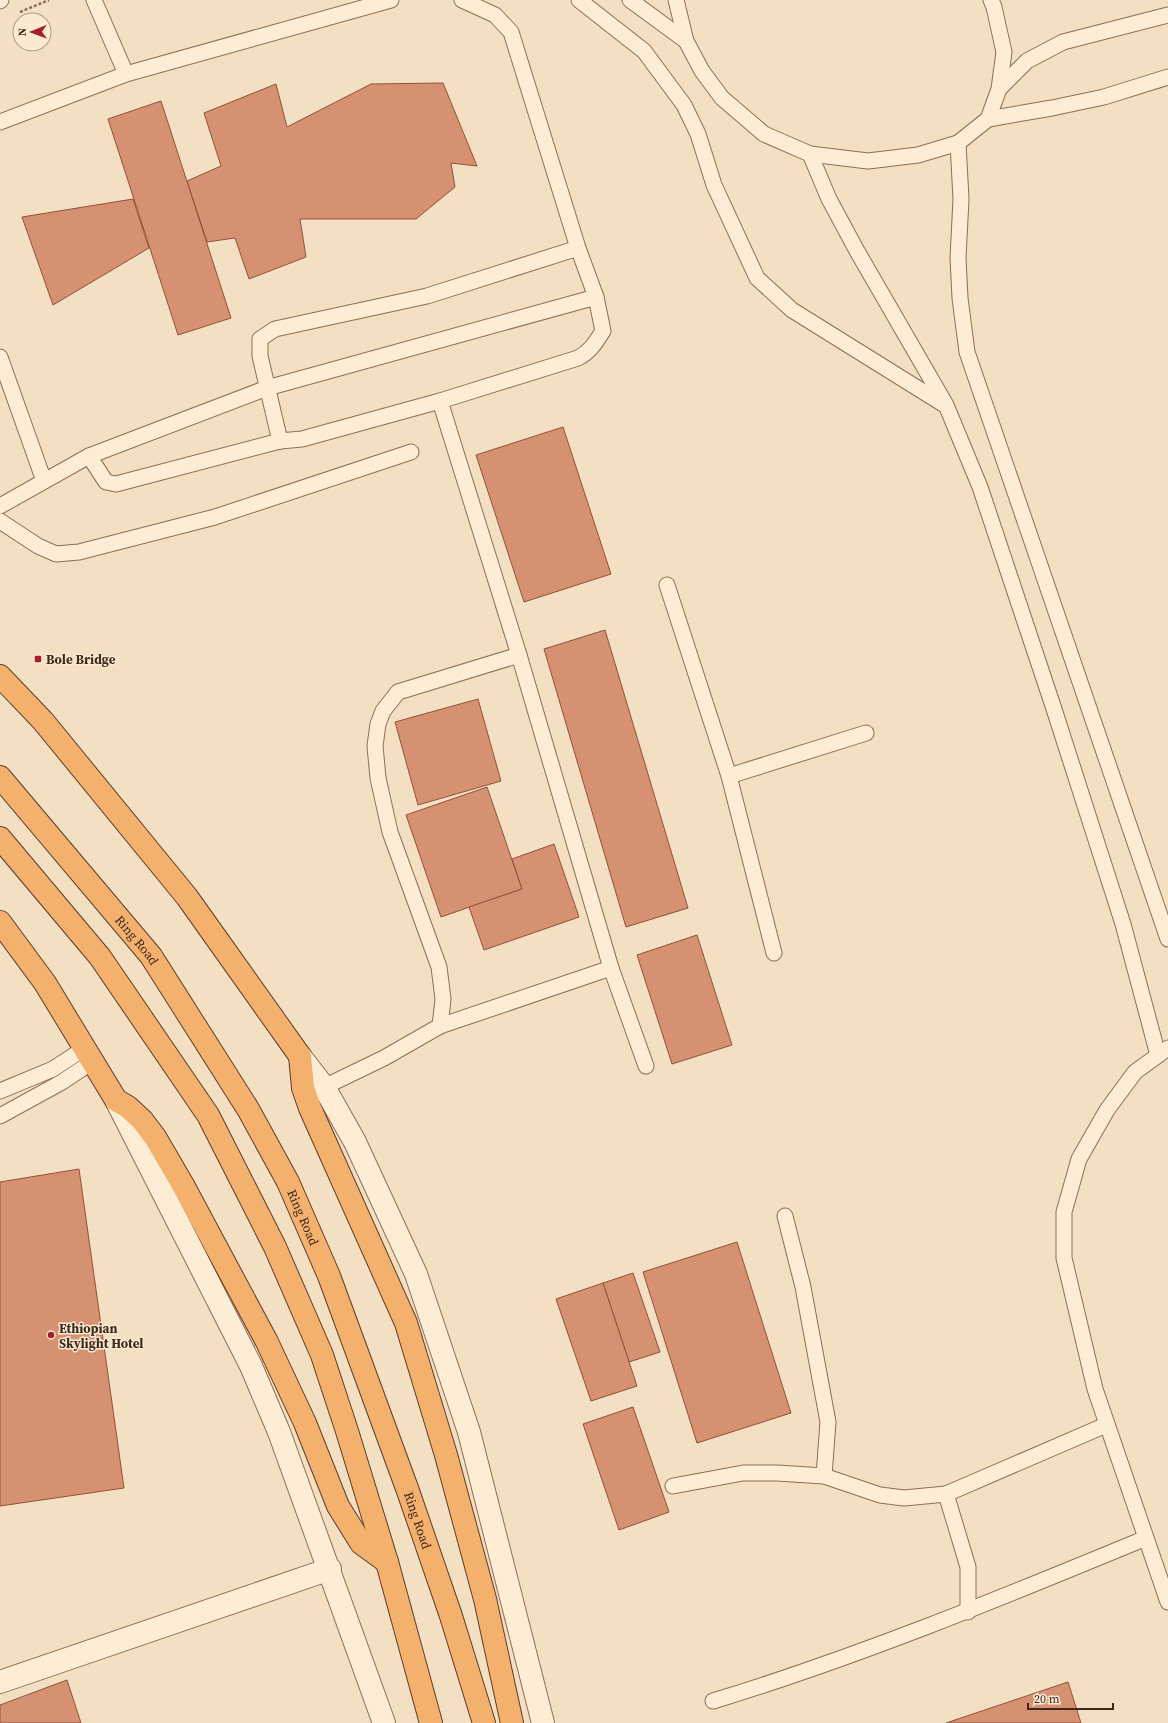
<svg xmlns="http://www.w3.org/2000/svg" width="1168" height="1723" font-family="'Source Serif 4',serif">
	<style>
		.building { fill: #d69172; stroke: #915239 }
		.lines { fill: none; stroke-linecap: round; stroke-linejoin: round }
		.service-casing { stroke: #8f6e56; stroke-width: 17 }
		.minor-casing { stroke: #8f6e56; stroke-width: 24 }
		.tertiary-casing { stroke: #8f6e56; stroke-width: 24 }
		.trunk-casing { stroke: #5c3d2b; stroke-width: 24 }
		.path { stroke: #8f6e56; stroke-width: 2.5; stroke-dasharray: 3 2; stroke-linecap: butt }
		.service { stroke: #fdedd5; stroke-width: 15 }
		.minor { stroke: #fdedd5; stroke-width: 22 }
		.tertiary { stroke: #fdedd5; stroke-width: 22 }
		.trunk { stroke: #f4b16e; stroke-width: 22 }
		.poi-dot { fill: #a61e2e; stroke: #faead1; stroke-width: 1.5 }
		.labels { text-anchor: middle; stroke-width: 3; stroke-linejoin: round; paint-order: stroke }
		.poi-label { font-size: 13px; font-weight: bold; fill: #3d281c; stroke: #faead1; text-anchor: start }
		.street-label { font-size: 13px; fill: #3d281c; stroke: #faead1 }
	</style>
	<rect width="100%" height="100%" fill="#f3dfc1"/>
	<g class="building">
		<path d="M443,83l34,83 -26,-3 4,24 -39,32h-116l6,38 -57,22 -14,-41 -28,4 -20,-61 34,-15 -17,-53 72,-29 11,43 84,-43z"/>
		<path d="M161,101l70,217 -53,17 -70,-216z"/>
		<path d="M133,199l16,49 -96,57 -31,-88z"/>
		<path d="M563,427l48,147 -87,28 -48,-147z"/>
		<path d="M605,630l83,278 -62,19 -82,-278z"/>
		<path d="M478,699l23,82 -83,24 -23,-83z"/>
		<path d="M487,787l35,102 -81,28 -35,-102z"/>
		<path d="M554,844l25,73 -95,33 -15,-43 53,-18 -10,-30z"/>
		<path d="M697,935l35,110 -60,19 -35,-109z"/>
		<path d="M79,1169l45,319 -124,18v-324z"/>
		<path d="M737,1242l54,171 -94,30 -54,-171z"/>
		<path d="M633,1273l27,79 -31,10 -26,-79z"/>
		<path d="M603,1283l34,103 -46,15 -35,-102z"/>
		<path d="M633,1407l36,105 -50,18 -36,-106z"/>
		<path d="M67,1680l14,43h-81v-18z"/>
		<path d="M1068,1682l13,41h-135z"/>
	</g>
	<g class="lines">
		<g class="service-casing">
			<g id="service">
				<path d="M94,0l32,74"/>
				<path d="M462,0l33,15 16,17 67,216 18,49 7,34c-7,11 -13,21 -25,27l-138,43 -138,38 -22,2 -20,-85v-17l15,-10 152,-33 151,-48"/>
				<path d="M579,0l65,51 40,54 14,29 16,51 43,93 35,32 151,94"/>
				<path d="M630,0l56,41"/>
				<path d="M676,0l10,41 16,30 20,27 42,36 46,20 58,7 50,-6 40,-12 30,-24 11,-30 5,-37 -10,-45 -3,-7"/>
				<path d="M0,1l1,-1"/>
				<path d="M999,89l28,-28 36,-19 105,-27"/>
				<path d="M988,119l64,-11 52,-11 64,-20"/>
				<path d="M0,122l126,-48 265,-74"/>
				<path d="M958,143l3,56 -3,59 2,40 7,54 201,587"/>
				<path d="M810,154l19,45 28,52 89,154 34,82 74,222 69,215 35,131"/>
				<path d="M0,357l44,124"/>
				<path d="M440,401l79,254 92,313 35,98"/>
				<path d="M89,456l17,26 10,2 164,-43"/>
				<path d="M0,506l89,-50 178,-68 329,-91"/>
				<path d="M0,521l38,25 18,8 23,-2 136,-35 196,-65"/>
				<path d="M667,585l62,191 45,177"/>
				<path d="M729,776l137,-43"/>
				<path d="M440,1026l3,-27 -4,-32 -49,-135 -12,-54 -3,-32 3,-22 5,-13 15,-19 121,-37"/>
				<path d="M1168,1048l-33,24 -28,38 -28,49 -15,53v46l31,131 73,213"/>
				<path d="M324,1087l60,-29 56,-32 171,-58"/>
				<path d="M0,1091l53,-22 32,-21"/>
				<path d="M0,1116l62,-34 30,-20"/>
				<path d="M785,1216l18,71 25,135 -4,54"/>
				<path d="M673,1486l70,-13h34l47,3 56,19 24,3 42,-4 160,-69"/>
				<path d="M946,1494l22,73v45"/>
				<path d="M713,1701c148,-45 290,-104 433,-163"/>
			</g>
		</g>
		<g class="minor-casing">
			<path id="minor" d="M0,1682l330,-113"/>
		</g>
		<g class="tertiary-casing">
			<g id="tertiary">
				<path d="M300,1056l24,31 31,55 61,132 53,158 74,291"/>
				<path d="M116,1100l135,266 28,66 105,291"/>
			</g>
		</g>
		<g class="trunk-casing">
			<g id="trunk">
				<path d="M0,676l43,45 144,176 113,159 3,32 7,20 96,215 40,132 39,144 27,124"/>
				<path id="s1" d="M0,777l151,179 97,153 40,73 41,94 79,215 43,125 33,107"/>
				<path d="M0,838l100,119 108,158 67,132 47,108 25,76 40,131 44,161"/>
				<path d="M0,922l45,61 71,117 12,7 14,13 13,17 28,48 84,157 38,81 33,83 23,37 26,19"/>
			</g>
		</g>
		<path class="path" d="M20,12l29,-12"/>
		<use href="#service" class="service"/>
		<use href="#minor" class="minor"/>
		<use href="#tertiary" class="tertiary"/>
		<use href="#trunk" class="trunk"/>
	</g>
	<g class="poi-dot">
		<rect x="34" y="655" width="8" height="8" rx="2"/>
		<circle cx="51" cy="1335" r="4"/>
	</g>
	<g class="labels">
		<g class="poi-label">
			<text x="46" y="664">Bole Bridge</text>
			<text x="59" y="1333">Ethiopian<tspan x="59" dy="15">Skylight Hotel</tspan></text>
		</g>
		<g class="street-label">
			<text dy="5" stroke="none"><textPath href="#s1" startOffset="213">Ring Road</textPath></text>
			<text dy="5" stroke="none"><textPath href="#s1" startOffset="537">Ring Road</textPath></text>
			<text dy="5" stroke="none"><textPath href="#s1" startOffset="861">Ring Road</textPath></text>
		</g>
	</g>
	<g transform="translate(32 32) rotate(269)"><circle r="19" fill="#faead1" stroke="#ae9c89"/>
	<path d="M0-3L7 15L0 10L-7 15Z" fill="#a61e2e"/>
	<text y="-6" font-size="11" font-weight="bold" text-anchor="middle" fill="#3d281c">N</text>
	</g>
	<path d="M1028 1703v6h85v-6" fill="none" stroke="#3d281c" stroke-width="2"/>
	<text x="1034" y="1703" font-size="12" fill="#3d281c" stroke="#faead1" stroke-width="3" paint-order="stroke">20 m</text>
</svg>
